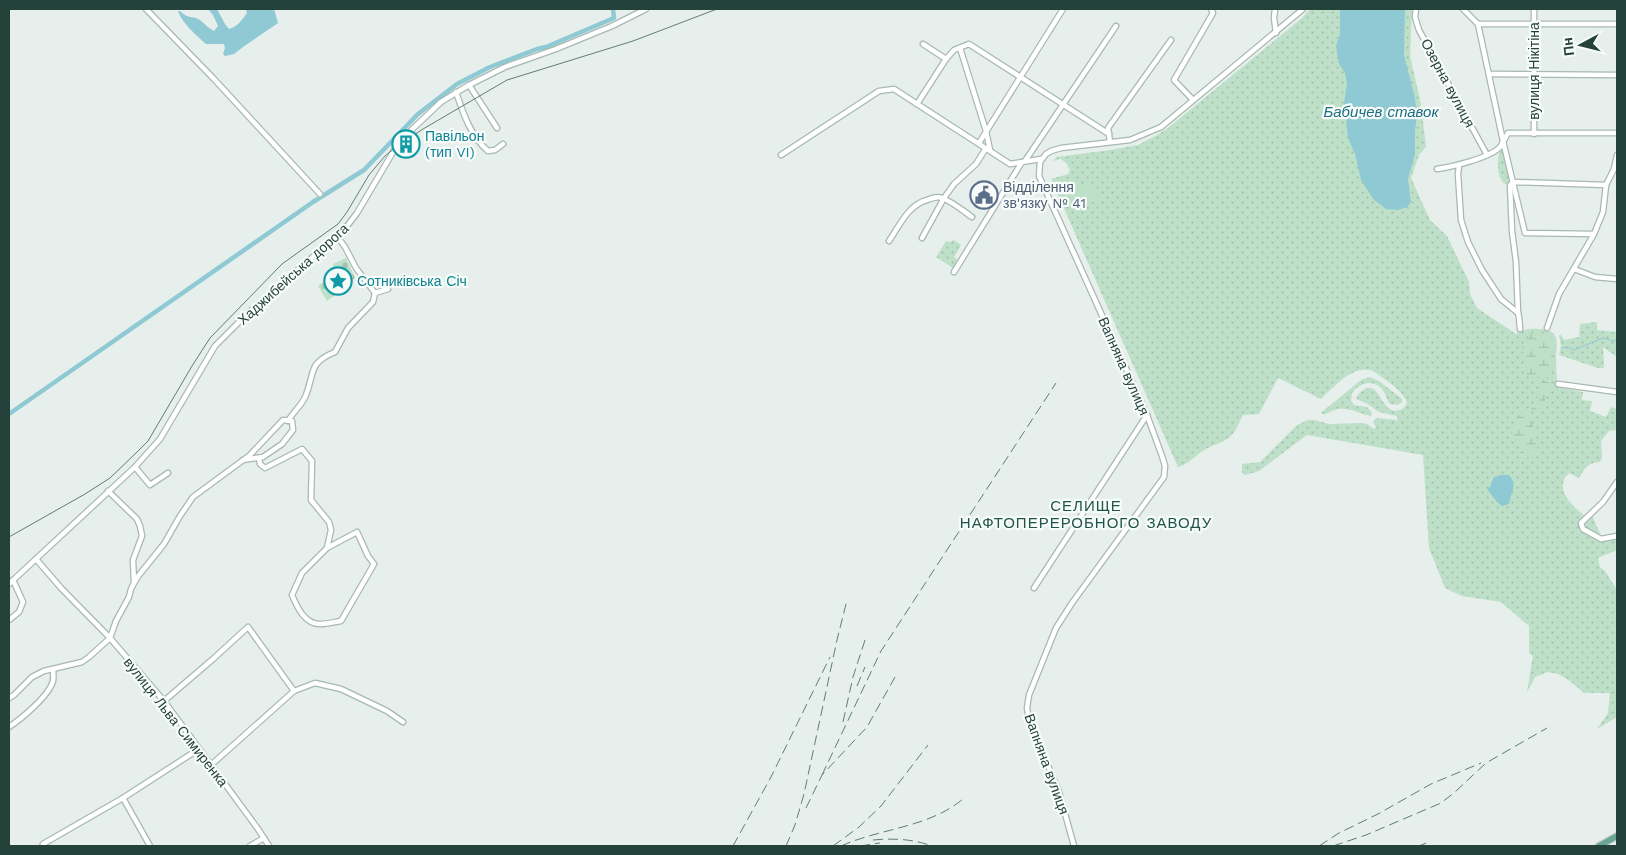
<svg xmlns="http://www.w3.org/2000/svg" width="1626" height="855" font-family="'Work Sans',sans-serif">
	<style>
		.grass { fill: url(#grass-dots) }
		.wetland { fill: url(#wetland-marsh) }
		.cemetery { fill: url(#cemetery-stones) }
		.pitch { fill: #bfe0c8 }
		.water { fill: #8ec9d4 }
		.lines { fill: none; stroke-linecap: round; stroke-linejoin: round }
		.stream { stroke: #8ec9d4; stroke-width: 1 }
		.canal { stroke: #8ec9d4; stroke-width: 4.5 }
		.minor-casing { stroke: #a8b8b2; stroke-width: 7 }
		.major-casing { stroke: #c2cac8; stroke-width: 8 }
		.minor { stroke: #fff; stroke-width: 4.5 }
		.major { stroke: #6aa596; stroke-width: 5.5 }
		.tram { stroke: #5f7d75; stroke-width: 1 }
		.rail { stroke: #5f7d75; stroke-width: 1; stroke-dasharray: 10 5; stroke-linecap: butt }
		.labels { text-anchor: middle; stroke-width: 4.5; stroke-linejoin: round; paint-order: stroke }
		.street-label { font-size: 14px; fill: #24423a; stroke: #f7fbf9 }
		.culture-label { font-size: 14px; fill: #0d838f; stroke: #f7fbf9; text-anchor: start }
		.service-label { font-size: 14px; fill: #4e5e75; stroke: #f7fbf9; text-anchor: start }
		.water-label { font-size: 15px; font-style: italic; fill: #1c6f80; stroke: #f7fbf9 }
		.neighbourhood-label { font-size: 15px; letter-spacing: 1px; fill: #1f5548; stroke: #f7fbf9 }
	</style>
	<defs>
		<pattern id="grass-dots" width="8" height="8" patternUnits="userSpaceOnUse" patternTransform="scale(1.25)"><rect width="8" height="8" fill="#bfe0c8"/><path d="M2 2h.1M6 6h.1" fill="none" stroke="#a4c1ad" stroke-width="1.8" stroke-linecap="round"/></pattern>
		<pattern id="wetland-marsh" width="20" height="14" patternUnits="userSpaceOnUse" patternTransform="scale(1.25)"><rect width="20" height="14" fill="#bfe0c8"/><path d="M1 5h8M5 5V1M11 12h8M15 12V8" fill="none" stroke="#a4c1ad"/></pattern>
		<pattern id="cemetery-stones" width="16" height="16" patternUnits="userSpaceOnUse" patternTransform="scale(1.25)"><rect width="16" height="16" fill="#bfe0c8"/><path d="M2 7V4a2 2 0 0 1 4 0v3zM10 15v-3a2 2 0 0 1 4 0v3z" fill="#a4c1ad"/></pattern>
	</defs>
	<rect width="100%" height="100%" fill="#e6efeb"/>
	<g class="grass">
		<path d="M1310,9h102l-2,47 11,48 5,43 -7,8 -8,23 19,42 17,16 22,46 1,12 7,14 39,26c8,-5 14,-6 23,-5 23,2 17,13 17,31 0,9 1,18 1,27l26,5 -1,8 10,1 -2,10 16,6 5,-10 6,2v21l-8,1 -8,10 1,17 -2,4c-13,1 -15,6 -21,16l-10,-5c-2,3 -5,4 -5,7 -6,15 13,29 22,37h7l7,17 1,8 16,-3v11l-19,8 2,9 5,4 12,19v127l-20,12 11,-16 2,-20h-26l-14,-12 -12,-7 -10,-2 -13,5 -8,15 6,-36 -4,-3v-27l-28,-24 -39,-6 -17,-8 -16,-40 -6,-93 -116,-20 -48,36 -14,4 -3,-3v-8l18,-2 37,-37 11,-5h6l15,4 33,-1 5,1 7,5 2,-2 -3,-5 3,-4 22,2 -1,-4 -18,-4 -13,-9 -10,-4c2,-4 3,-6 7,-9 17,-12 18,26 36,20 5,-1 7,-4 8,-8 -3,-8 -14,-17 -21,-22 -5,-3 -11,-9 -17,-10 -19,-3 -36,18 -48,29l-43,-21 -19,36 -16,1c-5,10 -9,22 -21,27 -7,3 -14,5 -21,10 -8,6 -13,12 -23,15l-127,-288 17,-5 2,-3 -3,-7 -6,-5 -8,2 4,-4 53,-7 28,-5 19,-10 11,-7 134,-110z"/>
		<path d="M1500,150h3c4,10 8,23 5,34h-3c-9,-7 -8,-24 -5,-34z"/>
		<path d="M954,240l7,5 -7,12 4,3 -5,8 -17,-11 10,-16 4,1z"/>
		<path d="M1597,322v8l20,2v25l-14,-10 1,21h-6l-39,-13 2,-9 -2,-11h2l3,5 15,-3 1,-13z"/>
		<path d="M1370,377l9,4 23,18v3l-4,3 -8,-1c-3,-4 -4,-8 -6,-12 -9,-14 -23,-10 -32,1l-1,8 3,4 13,2 5,6 -1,3c-11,-2 -21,-9 -33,-7 -7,1 -10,6 -16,5v-2l39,-32z"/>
	</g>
	<g class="wetland">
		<path d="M1538,332l9,2 8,8c1,8 -2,15 0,22l-6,14 -9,-3 -3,1 2,4 -3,3 -3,-1 1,-4 -1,-2 -6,-1v-13l-6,-13 10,-15z"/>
		<path d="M1544,379l7,5v5l-6,8v9l-4,6h-5l-5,-3 10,-17 -2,-7z"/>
		<path d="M1522,410l6,3c2,4 5,11 6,16 2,10 -1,12 5,22l-2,3c-7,0 -10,3 -15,8l-4,-1c4,-9 5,-20 -5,-25l-2,-8z"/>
	</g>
	<path class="cemetery" d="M346,258l9,20 -7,7 -21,16 -9,-15 18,-14 -3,-8z"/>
	<path class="pitch" d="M1096,184l3,17 -32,4 -2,-17z"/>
	<g class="water">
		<path d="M208,9h9l8,15 4,5c8,-2 13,-9 18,-16l-1,-4h28l4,14 -35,24 -9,7 -9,2 -2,-2 2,-6 -1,-4h-18c-10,-9 -24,-21 -28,-33h2c9,9 12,4 20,9 5,4 8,8 14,11l4,-5 -5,-11z"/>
		<path d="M1340,9h65l-1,46 11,43 2,18 -2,15v23l-7,25 3,23 -4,5 -9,3 -12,-1 -12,-9 -13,-20 -6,-26 -7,-16 -2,-19 -3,-9 4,-27 -2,-10 -6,-9 -3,-18 4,-12z"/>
		<path d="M1501,475h8c9,10 2,17 0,29l-7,2 -5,-4 -10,-13 3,-2 4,-10z"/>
	</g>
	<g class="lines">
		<path class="stream" d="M1562,348l6,-1 6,3 29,-12 11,3 3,-1"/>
		<path class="canal" d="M9,414l304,-212 51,-32 54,-56 39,-30 33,-17 47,-18 9,-2 68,-29 -1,-9"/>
		<g class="minor-casing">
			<g id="minor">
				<path d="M146,9l68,70 106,115"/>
				<path d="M1275,9l-1,9 2,15"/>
				<path d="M1416,9l-1,8 4,13 68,125"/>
				<path d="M1463,9l15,15 25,117 22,92 69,1"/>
				<path d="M1534,9v125"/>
				<path d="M1478,24h139"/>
				<path d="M923,44l23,15"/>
				<path d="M960,48l26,83 4,19"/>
				<path d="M1489,74l128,1"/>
				<path d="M469,85l28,43"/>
				<path d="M456,92c7,21 15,45 32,59l7,-1 8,-6"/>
				<path d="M1193,100l-19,-20 39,-67 -2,-4"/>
				<path d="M917,104l29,-45 8,-9 15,-6 140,90"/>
				<path d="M1110,142l-2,-14 63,-88"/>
				<path d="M979,143l84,-134"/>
				<path d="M781,155l98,-64 15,-2 116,75 31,-5"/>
				<path d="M1025,161l91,-135"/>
				<path d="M1459,165l-1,9 3,46 7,22 14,28 19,29 17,14"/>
				<path d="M1437,169c14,-2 53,-11 63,-22 3,-4 5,-9 8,-14h109"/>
				<path d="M922,238l22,-40 10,-14 22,-20 10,-16"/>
				<path d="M889,241c11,-16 19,-36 38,-41 5,-2 10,-4 15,-2 11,4 21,13 30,19"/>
				<path d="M1574,269l21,8 22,2"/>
				<path d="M954,272l68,-110"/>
				<path d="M375,293l13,-4"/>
				<path d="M1547,328l12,-34 35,-60 9,-22 3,-27 8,-16 3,-14"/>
				<path d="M1520,329l-1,-12 -1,-4 -2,-51 -4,-31 -2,-46 3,-3 93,3"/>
				<path d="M1558,384l59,8"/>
				<path d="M288,421c5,-9 15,-17 18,-26 9,-23 2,-32 29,-43l13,-24 25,-26 2,-9 -19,-25 -11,-21 -8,-11"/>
				<path d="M259,458l1,6 5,4 37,-19 10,12 -1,39 18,22 2,8 -4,18 -25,25 -10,22c5,12 13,30 29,29 6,0 13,-2 20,-3l33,-57 -6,-8 -11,-24 -30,16"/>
				<path d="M135,467l15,18 18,-12"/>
				<path d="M1617,482l-14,20 -22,21 2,6 18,10 16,-3"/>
				<path d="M36,559l25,29 49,50 54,63 94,128 11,17"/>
				<path d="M134,583l5,-8 25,-31 16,-28 13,-19 57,-42 33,-35 9,1 1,9 -11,14 -19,13 -20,3"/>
				<path d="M9,584l126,-117 25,-28 55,-93 33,-33 96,-83 13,-17 39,-66 6,-8 39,-37 28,-17 36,-18 51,-18 56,-23 34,-17"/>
				<path d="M1034,588l113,-173"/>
				<path d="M9,620l10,-8 4,-10 -10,-22"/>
				<path d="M9,698l5,-3 18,-18 12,-6 38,-9 7,-5 21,-19 6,-17 13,-24 2,-8 3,-6 -1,-23 9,-24 -2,-10 -3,-7 -29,-28"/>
				<path d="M164,701l49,-42 35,-32 46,64"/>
				<path d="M9,727c12,-8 40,-31 44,-46 1,-4 0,-8 0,-12"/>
				<path d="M211,765l83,-74 21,-8 26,6 46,22 16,11"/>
				<path d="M123,798l27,48"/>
				<path d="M43,844l80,-46 76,-49"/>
				<path d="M250,846l14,-8"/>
				<path d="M1074,846l-15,-54 -30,-72 -2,-12 2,-13 27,-67 16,-25 92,-126 1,-11 -3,-10 -15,-41 -108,-239 1,-14 6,-8 5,-3 10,-3 69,-8 31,-13 142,-118"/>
			</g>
		</g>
		<g class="major-casing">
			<path id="major" d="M1599,846l18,-10"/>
		</g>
		<use href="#minor" class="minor"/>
		<use href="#major" class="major"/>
		<path class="tram" d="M9,537l76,-43 25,-16 25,-24 13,-13 44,-75 18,-28 72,-74 56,-40 9,-12 22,-37 16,-19 11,-9 27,-18 84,-49 126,-39 84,-32"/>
		<g class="rail">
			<path d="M857,686l8,-19"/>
			<path d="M843,722l10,-45 12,-37"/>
			<path d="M822,775l59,-124 175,-268"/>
			<path d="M806,808l16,-33 45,-48 28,-50"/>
			<path d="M873,840c20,-2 40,-1 59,6"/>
			<path d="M733,846l38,-69 59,-120"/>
			<path d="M786,846l9,-21 9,-31 33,-154 10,-40"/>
			<path d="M833,846l26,-19 22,-21 47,-61"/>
			<path d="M841,846c40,-18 87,-18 122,-47"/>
			<path d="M860,846l20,-3"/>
			<path d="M1319,846l20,-13 39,-19 53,-30 50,-21"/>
			<path d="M1333,846l33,-11 75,-32 14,-11 31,-29 61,-35"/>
			<path d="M1419,846l7,-3"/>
		</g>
	</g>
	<defs>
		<g id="building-ring" transform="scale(1.4375)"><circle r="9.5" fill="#f7fbf9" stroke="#0f9aa8" stroke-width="1.5"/><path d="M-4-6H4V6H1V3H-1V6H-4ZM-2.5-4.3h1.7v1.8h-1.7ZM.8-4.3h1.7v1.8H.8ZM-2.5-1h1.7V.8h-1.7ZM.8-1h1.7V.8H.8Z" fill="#0f9aa8"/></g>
		<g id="civic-ring" transform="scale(1.4375)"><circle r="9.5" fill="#f7fbf9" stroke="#5c6f8a" stroke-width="1.5"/><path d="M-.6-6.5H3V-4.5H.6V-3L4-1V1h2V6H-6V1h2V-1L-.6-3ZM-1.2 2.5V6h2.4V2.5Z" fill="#5c6f8a"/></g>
		<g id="sight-ring" transform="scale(1.4375)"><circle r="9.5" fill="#f7fbf9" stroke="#0f9aa8" stroke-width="1.5"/><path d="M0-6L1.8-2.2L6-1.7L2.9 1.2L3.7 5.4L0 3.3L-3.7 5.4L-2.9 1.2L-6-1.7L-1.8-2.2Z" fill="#0f9aa8"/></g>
	</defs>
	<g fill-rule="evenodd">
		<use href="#building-ring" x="406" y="144"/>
		<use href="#civic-ring" x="984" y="195"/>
		<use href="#sight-ring" x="338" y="281"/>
	</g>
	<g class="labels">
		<g class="street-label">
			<text transform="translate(1534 71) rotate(-90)" y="5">вулиця Нікітіна</text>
			<text transform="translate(1448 83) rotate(62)" y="5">Озерна вулиця</text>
			<text transform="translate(293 274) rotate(-42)" y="5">Хаджибейська дорога</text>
			<text transform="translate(1124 366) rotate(66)" y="5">Вапняна вулиця</text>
			<text transform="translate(176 722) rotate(52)" y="5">вулиця Льва Симиренка</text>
			<text transform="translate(1047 764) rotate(70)" y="5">Вапняна вулиця</text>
		</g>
		<g class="culture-label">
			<text x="425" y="141">Павільон<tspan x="425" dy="16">(тип VI)</tspan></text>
			<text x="357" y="286">Сотниківська Січ</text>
		</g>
		<g class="service-label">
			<text x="1003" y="192">Відділення<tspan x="1003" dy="16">зв'язку № 41</tspan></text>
		</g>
		<g class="water-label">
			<text x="1381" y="117">Бабичев ставок</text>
		</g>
		<g class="neighbourhood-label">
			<text x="1086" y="511">СЕЛИЩЕ<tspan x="1086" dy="17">НАФТОПЕРЕРОБНОГО ЗАВОДУ</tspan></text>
		</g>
	</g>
	<rect width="1626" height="855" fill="none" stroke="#24423a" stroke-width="20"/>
	<g transform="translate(1581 45) rotate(263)" stroke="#f7fbf9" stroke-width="4" paint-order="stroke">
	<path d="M0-4L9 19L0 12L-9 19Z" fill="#24423a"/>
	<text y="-8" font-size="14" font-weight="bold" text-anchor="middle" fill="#24423a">Пн</text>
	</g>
</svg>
